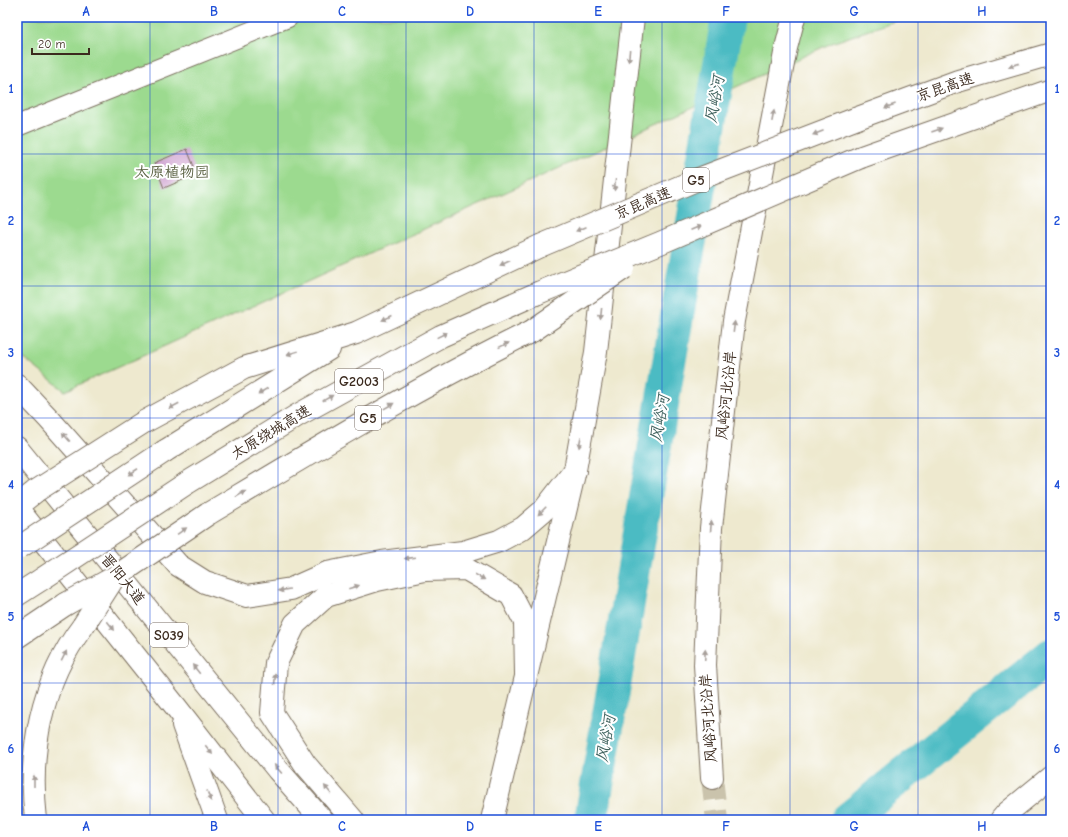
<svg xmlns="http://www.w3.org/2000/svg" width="1068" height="837" font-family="'Comic Neue','LXGW WenKai TC',sans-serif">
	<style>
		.green { fill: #9cda8f; stroke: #6c8256 }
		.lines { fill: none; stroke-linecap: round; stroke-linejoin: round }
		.river { stroke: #4cbbc3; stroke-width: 34 }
		.building { fill: #ca9acc }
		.tertiary-tunnel { stroke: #cac3ac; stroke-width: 22; stroke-dasharray: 22 11; stroke-linecap: butt }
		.minor-casing { stroke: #7a6d5c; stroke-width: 22 }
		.tertiary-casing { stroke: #7a6d5c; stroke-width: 24 }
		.trunk-casing { stroke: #7a6d5c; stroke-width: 24 }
		.motorway-casing { stroke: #7a6d5c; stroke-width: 24 }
		.minor { stroke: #fff; stroke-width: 20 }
		.tertiary { stroke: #fff; stroke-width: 22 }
		.trunk { stroke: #fff; stroke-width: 22 }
		.motorway { stroke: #fff; stroke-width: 22 }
		.motorway-bridge-casing { stroke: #7a6d5c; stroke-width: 24; stroke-linecap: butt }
		.motorway-bridge { stroke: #fff; stroke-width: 22 }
		.oneway { fill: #a79f9a }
		.grid { fill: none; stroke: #1d4ed8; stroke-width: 1; stroke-opacity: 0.55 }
		.labels { text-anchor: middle; stroke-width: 4; stroke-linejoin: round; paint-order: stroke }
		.shield { fill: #fff; stroke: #766a62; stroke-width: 1 }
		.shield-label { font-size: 14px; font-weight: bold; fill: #3b2a1e }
		.street-label { font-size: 15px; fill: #3b2a1e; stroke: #fff }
		.park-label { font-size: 15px; fill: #585f40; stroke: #fff }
		.water-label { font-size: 16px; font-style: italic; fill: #426460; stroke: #fff }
		.neatline { fill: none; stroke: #1d4ed8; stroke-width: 1.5 }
		.grid-label { font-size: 13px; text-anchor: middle; font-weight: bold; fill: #1d4ed8 }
	</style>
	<rect width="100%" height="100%" fill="#fff"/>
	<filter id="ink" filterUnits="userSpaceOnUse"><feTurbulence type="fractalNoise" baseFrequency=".025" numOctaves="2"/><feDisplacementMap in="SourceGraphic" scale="8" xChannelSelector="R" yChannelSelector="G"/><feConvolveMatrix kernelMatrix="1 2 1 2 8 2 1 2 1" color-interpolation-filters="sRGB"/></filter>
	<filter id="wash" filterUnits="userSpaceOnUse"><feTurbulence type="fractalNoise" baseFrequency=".012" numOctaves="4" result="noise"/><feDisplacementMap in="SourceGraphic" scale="16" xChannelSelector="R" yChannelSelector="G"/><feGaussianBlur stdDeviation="0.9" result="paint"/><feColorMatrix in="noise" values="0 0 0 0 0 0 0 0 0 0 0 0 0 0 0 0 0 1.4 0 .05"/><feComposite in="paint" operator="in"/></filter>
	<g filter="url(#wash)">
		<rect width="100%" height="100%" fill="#eee9cf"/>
		<path class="green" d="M17,17h889l-74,26 -246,113 -521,235 -48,-38z"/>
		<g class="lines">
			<g class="river">
				<path d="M591,820l137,-803"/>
				<path d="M847,820l204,-165"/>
			</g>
		</g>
		<g id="blocks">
			<path class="building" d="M187,149l10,25 -33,14 -10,-25z"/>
		</g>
	</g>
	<g filter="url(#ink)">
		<use href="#blocks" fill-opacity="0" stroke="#7a6d5c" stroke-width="1"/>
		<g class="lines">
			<path class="tertiary-tunnel" d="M712,778l5,42"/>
			<g class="minor-casing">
				<path id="minor" d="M17,126l271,-109"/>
			</g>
			<g class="tertiary-casing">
				<g id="tertiary">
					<path d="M712,778l-7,-113 6,-137 23,-207 52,-273 8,-31"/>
					<path d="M492,820l83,-350 21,-118 37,-335"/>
					<path d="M1001,820l6,-7 44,-36"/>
				</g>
			</g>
			<g class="trunk-casing">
				<g id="trunk">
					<path d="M17,385l32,34 129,146 27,17 42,14 44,-7 36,-16 55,-11 81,-10 36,-11 24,-13 21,-18 31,-40"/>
					<path d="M17,448l261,322 44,50"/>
					<path d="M17,508l159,199 88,113"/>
					<path d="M183,725l34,95"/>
					<path d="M353,820l-48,-56 -33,-51 4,-50 19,-39 31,-28 51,-16 48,-10 41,-1 45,26 14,27 1,51"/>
				</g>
			</g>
			<g class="motorway-casing">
				<g id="motorway">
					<path d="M855,119l103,-38 93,-27"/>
					<path d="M861,157l190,-67"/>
					<path d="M144,422l100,-54 112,-35 184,-87"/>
					<path d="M165,451l164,-102"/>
					<path d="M187,483l111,-68 143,-79 97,-43"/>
					<path d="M17,506l19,-15"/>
					<path d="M208,514c107,-64 212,-128 324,-183"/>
					<path d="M17,595l25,-16"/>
					<path d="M17,637l49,-33"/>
					<path d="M36,820c-8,-68 5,-139 47,-194"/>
				</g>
			</g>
			<use href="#minor" class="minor"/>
			<use href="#tertiary" class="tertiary"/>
			<use href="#trunk" class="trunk"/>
			<use href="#motorway" class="motorway"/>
			<g class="motorway-bridge-casing">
				<g id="motorway-bridge">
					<path d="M540,246l156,-66 159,-61"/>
					<path d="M538,293l122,-50 201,-86"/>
					<path d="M532,331l92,-63"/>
					<path d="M36,491l108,-69"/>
					<path d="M20,547l145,-96"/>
					<path d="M42,579l145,-96"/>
					<path d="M66,604l49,-27 93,-63"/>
					<path d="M83,626l30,-47"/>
				</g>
			</g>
			<use href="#motorway-bridge" class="motorway-bridge"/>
		</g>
		<defs><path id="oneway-solid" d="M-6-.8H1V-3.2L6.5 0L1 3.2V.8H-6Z"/></defs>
		<g class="oneway">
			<use href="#oneway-solid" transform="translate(629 56) rotate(96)"/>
			<use href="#oneway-solid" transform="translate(1014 65) rotate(163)"/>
			<use href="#oneway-solid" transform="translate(890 106) rotate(160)"/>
			<use href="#oneway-solid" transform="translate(773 116) rotate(-79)"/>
			<use href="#oneway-solid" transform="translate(937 130) rotate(-20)"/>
			<use href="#oneway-solid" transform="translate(818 133) rotate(159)"/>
			<use href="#oneway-solid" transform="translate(615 185) rotate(96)"/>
			<use href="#oneway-solid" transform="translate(696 228) rotate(-23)"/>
			<use href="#oneway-solid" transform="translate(581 229) rotate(157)"/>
			<use href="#oneway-solid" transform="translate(505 263) rotate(155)"/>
			<use href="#oneway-solid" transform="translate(601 314) rotate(96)"/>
			<use href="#oneway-solid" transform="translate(387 318) rotate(155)"/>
			<use href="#oneway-solid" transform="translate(734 327) rotate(-83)"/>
			<use href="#oneway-solid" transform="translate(442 335) rotate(-26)"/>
			<use href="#oneway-solid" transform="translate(504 345) rotate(-26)"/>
			<use href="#oneway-solid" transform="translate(292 353) rotate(162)"/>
			<use href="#oneway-solid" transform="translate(263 391) rotate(148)"/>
			<use href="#oneway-solid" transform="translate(328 398) rotate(-29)"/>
			<use href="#oneway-solid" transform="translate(174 406) rotate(152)"/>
			<use href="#oneway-solid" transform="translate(389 406) rotate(-29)"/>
			<use href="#oneway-solid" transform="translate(66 437) rotate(-131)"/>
			<use href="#oneway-solid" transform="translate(580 442) rotate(100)"/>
			<use href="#oneway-solid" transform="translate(133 472) rotate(147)"/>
			<use href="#oneway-solid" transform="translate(241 494) rotate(-31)"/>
			<use href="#oneway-solid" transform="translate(542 511) rotate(135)"/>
			<use href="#oneway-solid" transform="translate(711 526) rotate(-85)"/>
			<use href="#oneway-solid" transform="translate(182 531) rotate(-34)"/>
			<use href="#oneway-solid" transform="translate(410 558) rotate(173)"/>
			<use href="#oneway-solid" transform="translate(480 577) rotate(29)"/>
			<use href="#oneway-solid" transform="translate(354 587) rotate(-18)"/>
			<use href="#oneway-solid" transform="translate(284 590) rotate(171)"/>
			<use href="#oneway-solid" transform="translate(111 626) rotate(51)"/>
			<use href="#oneway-solid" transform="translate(705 655) rotate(-87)"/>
			<use href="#oneway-solid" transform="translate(64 656) rotate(-63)"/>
			<use href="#oneway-solid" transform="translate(196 669) rotate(-129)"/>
			<use href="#oneway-solid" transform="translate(275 679) rotate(-85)"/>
			<use href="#oneway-solid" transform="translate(209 750) rotate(52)"/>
			<use href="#oneway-solid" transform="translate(278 769) rotate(-130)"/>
			<use href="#oneway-solid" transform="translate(34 781) rotate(-90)"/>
			<use href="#oneway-solid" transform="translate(328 790) rotate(-130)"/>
			<use href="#oneway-solid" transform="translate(209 796) rotate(70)"/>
		</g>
	</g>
	<path class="grid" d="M150,17v803M278,17v803M406,17v803M534,17v803M662,17v803M790,17v803M918,17v803M17,154h1034M17,286h1034M17,418h1034M17,551h1034M17,683h1034"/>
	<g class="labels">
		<g class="shield">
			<rect x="683" y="168" width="26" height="24" rx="3"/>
			<rect x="335" y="369" width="48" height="24" rx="3"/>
			<rect x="355" y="406" width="26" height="24" rx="3"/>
			<rect x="150" y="623" width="38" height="24" rx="3"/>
		</g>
		<g class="shield-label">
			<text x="696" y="185">G5</text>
			<text x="359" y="386">G2003</text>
			<text x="368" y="423">G5</text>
			<text x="169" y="640">S039</text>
		</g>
		<g class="street-label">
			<text transform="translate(945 87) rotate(-19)" y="5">京昆高速</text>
			<text transform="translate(643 203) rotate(-23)" y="5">京昆高速</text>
			<text transform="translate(726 395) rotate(-84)" y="5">风峪河北沿岸</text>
			<text transform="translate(271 432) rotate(-31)" y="5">太原绕城高速</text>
			<text transform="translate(123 579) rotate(51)" y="5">晋阳大道</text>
			<text transform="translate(708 718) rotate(-94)" y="5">风峪河北沿岸</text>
		</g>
		<g class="park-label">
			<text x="172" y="177">太原植物园</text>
		</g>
		<g class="water-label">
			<text transform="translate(714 99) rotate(-80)" y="6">风峪河</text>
			<text transform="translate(659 418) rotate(-80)" y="6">风峪河</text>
			<text transform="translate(605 738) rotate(-80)" y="6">风峪河</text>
		</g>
	</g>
	<rect width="1068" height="837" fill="none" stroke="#fff" stroke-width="44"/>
	<path d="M32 48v6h57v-6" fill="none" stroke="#3b2a1e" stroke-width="2"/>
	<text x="38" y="48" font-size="12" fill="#3b2a1e" stroke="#ffffff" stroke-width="3" paint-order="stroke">20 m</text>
	<rect x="22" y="22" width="1024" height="793" class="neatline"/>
	<g class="grid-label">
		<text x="86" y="16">A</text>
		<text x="214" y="16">B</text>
		<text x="342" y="16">C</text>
		<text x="470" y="16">D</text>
		<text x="598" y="16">E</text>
		<text x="726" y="16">F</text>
		<text x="854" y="16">G</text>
		<text x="982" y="16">H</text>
		<text x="11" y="93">1</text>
		<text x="1057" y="93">1</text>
		<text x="11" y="225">2</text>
		<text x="1057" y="225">2</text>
		<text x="11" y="357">3</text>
		<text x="1057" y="357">3</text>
		<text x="11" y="489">4</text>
		<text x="1057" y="489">4</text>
		<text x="11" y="621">5</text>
		<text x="1057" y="621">5</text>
		<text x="11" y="753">6</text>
		<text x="1057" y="753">6</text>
		<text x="86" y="831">A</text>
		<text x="214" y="831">B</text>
		<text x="342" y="831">C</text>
		<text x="470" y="831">D</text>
		<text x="598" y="831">E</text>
		<text x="726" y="831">F</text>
		<text x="854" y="831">G</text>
		<text x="982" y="831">H</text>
	</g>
</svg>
